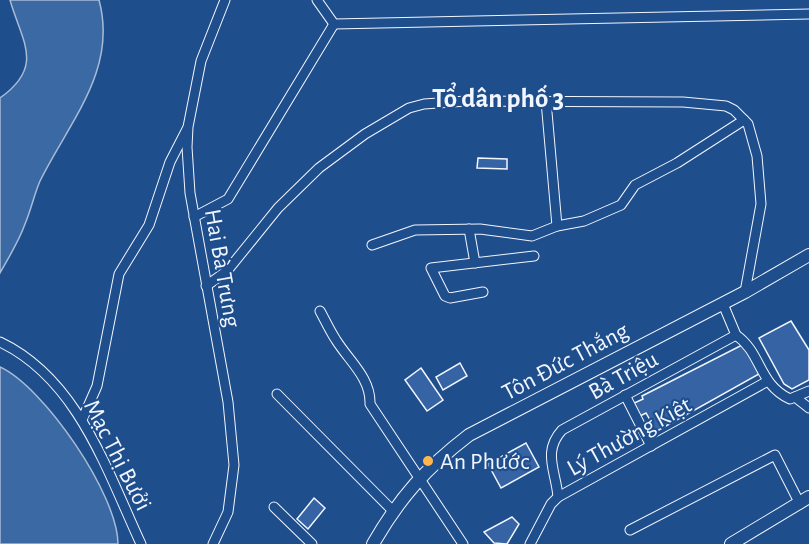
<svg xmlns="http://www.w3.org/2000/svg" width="809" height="544" font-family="'Alegreya Sans',sans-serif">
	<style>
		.water { fill: #3b69a3; stroke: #a8bbd7; stroke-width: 1.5 }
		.building { fill: #3563a3; stroke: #f2f6ff; stroke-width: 1.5 }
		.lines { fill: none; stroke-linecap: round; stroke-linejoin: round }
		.minor-casing { stroke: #f2f6ff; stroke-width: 11 }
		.major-casing { stroke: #f2f6ff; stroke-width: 14 }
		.minor { stroke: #1f4e8c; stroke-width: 9 }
		.major { stroke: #1f4e8c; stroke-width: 12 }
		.poi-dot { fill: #ffb74d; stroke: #1f4e8c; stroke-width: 2 }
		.labels { text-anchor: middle; stroke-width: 4.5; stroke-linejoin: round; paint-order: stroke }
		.street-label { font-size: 24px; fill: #f2f6ff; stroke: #1f4e8c }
		.poi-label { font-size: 24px; fill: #f2f6ff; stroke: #1f4e8c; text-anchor: start }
		.quarter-label { font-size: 27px; font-weight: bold; fill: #f2f6ff; stroke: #1f4e8c }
	</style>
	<rect width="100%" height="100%" fill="#1f4e8c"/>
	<g class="water">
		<path d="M10,0h89c19,70 -30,122 -59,181 -6,14 -9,29 -15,43 -6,17 -16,33 -25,49v-175c45,-32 22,-56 10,-98z"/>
		<path d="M0,367c44,20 118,128 118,177h-118z"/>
	</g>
	<g class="building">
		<path d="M478,158l29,1v10l-30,-1z"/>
		<path d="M791,321l18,29v30l-17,9 -8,-5 -25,-46z"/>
		<path d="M744,344l15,30 -109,61 -6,-11 6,-4 -4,-7 -8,4 -6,-13 11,-5 -1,-3z"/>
		<path d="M460,363l7,13 -24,14 -7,-13z"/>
		<path d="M421,368l22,32 -16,11 -22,-31z"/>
		<path d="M526,443l13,24 -38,21 -13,-24z"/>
		<path d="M314,498l11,10 -17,21 -11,-10z"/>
		<path d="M512,517l7,7 -12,20 -13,-1 -10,-11z"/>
	</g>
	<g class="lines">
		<g class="minor-casing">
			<g id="minor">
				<path d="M317,0l17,24 475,-10"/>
				<path d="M546,101l11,125"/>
				<path d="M194,217l34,-18 106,-175"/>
				<path d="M469,229l6,34"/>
				<path d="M372,245l43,-15 65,-1 52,7 25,-10 27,-5 37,-16 14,-20 42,-22 67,-43"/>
				<path d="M206,286l21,-15 51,-63 41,-40 46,-34 44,-26 15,-4 42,-3 217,1 43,4 8,4 14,14 9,32 4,48 -16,88"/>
				<path d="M483,292l-33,6 -5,-2 -14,-28 103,-12"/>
				<path d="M320,311c5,9 10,20 16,29 13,21 35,38 34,64l93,140"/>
				<path d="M736,335c26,18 22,49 54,64l19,-8"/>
				<path d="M0,342c78,37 107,129 141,202"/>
				<path d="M277,394l116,117"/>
				<path d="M625,395l26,51"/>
				<path d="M795,397l14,11"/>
				<path d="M82,420l15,-34 22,-112 30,-49 21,-63 17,-33"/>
				<path d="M558,497c-2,-26 -16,-45 4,-67l174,-95 -13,-31"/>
				<path d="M274,507l38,37"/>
				<path d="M630,530l145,-75 25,49"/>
				<path d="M213,544l15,-32 6,-47 -6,-63 -38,-209 -3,-46 1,-20 13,-66 24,-61"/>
				<path d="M530,544l21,-40 7,-7 208,-115"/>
			</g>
		</g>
		<g class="major-casing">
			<g id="major">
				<path d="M373,544c27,-47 53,-76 96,-109l276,-143 64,-37"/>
				<path d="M731,544l78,-47"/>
			</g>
		</g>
		<use href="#minor" class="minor"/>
		<use href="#major" class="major"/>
	</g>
	<circle class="poi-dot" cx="428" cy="461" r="6"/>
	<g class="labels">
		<g class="street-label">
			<text transform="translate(223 268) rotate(80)" y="8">Hai Bà Trưng</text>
			<text transform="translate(565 361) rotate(-28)" y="8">Tôn Đức Thắng</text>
			<text transform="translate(623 375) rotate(-29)" y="8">Bà Triệu</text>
			<text transform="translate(629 436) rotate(-29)" y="8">Lý Thường Kiệt</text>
			<text transform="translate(118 455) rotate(63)" y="8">Mạc Thị Bưởi</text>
		</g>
		<g class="poi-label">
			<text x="440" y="469">An Phước</text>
		</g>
		<g class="quarter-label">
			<text x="498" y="107">Tổ dân phố 3</text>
		</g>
	</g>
</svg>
